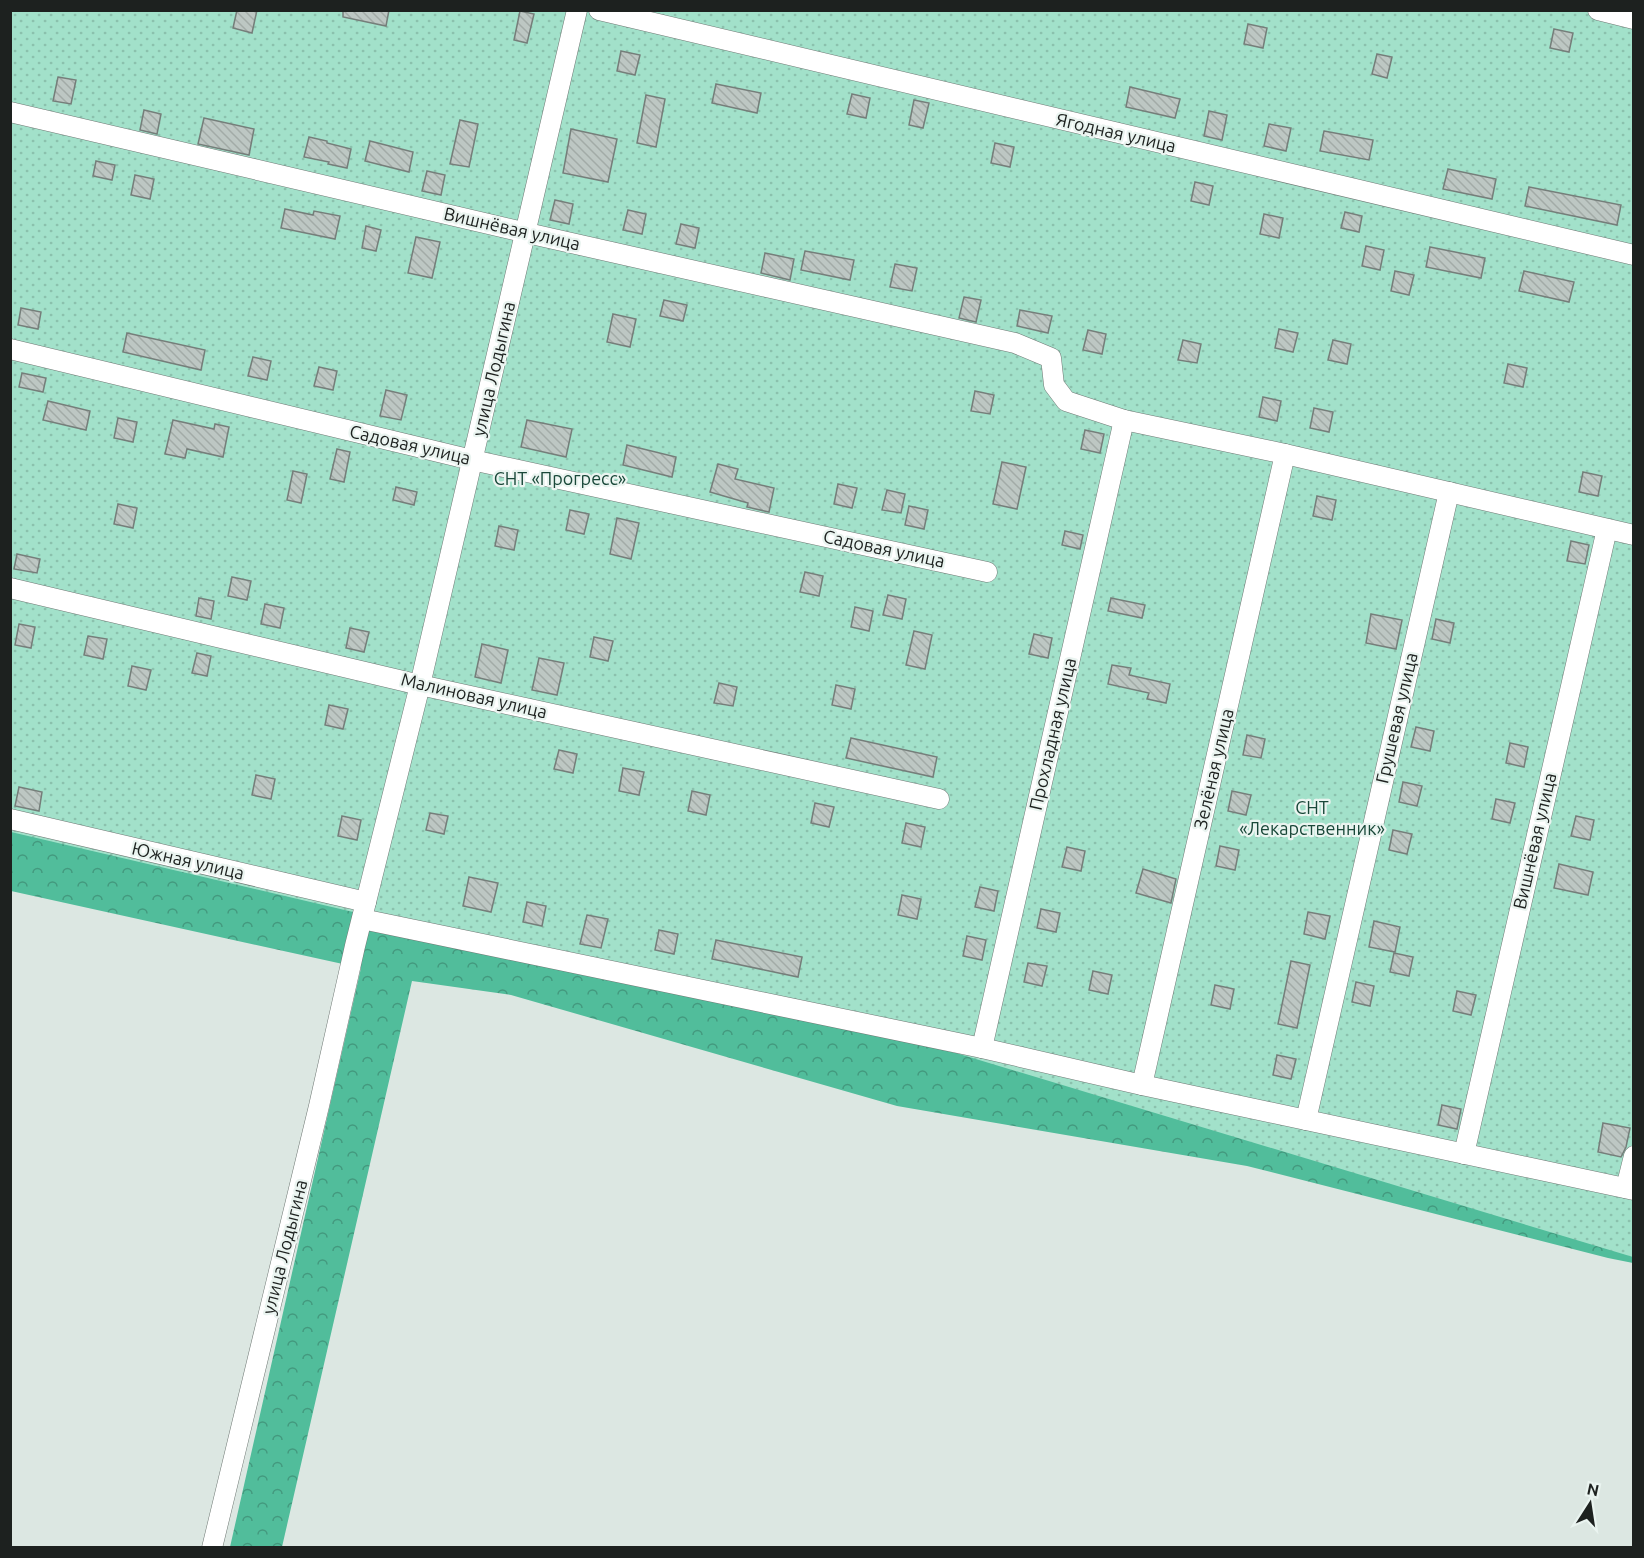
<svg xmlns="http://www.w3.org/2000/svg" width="1644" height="1558" font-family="Ubuntu,sans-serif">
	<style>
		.forest { fill: url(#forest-crowns) }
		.garden { fill: url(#garden-dots) }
		.building { fill: url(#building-back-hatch); stroke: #757e7a; stroke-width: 1.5 }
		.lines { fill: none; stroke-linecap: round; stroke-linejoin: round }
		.street-casing { stroke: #707975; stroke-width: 21 }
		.street { stroke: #fff; stroke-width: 20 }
		.labels { text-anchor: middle; stroke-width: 4.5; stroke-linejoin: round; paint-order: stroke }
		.street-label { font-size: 18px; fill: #1d211f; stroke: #eaf4f0 }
		.park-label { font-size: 18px; fill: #194839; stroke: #eaf4f0 }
	</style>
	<defs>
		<pattern id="forest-crowns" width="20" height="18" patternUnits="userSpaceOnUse" patternTransform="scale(1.5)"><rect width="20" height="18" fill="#51bd9b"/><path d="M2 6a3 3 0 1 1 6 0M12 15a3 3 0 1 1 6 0" fill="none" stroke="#43997e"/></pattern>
		<pattern id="garden-dots" width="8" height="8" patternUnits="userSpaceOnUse" patternTransform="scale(1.5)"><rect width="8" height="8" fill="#a2e1ca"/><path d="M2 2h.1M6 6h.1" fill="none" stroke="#8bc1ad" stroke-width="1.8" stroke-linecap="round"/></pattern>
		<pattern id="building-back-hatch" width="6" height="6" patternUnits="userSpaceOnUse" patternTransform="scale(1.5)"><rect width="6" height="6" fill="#bdc7c3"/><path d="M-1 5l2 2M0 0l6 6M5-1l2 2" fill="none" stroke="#a2aba7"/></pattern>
	</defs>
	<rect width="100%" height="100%" fill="#dce7e2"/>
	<path class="forest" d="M11,821l1622,356v86l-25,-5 -361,-92 -350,-60 -386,-111 -99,-14 -130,566h-52l131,-579 -350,-77z"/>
	<path class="garden" d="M11,11h1622v1246l-677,-204 -945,-221z"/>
	<g class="building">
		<path d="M237,10h20l-5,23 -19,-5z"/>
		<path d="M343,10h46l-3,16 -43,-9z"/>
		<path d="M520,11l14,3 -7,29 -13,-3z"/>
		<path d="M1248,24l19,4 -4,20 -19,-4z"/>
		<path d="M1554,29l19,4 -4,19 -19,-4z"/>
		<path d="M621,51l19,4 -5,20 -18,-4z"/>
		<path d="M1377,54l15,3 -5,21 -15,-4z"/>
		<path d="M58,77l18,3 -5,24 -18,-3z"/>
		<path d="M716,84l45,9 -4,20 -45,-10z"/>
		<path d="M1130,87l50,12 -5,19 -49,-11z"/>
		<path d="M852,94l18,4 -4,20 -19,-4z"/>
		<path d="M646,95l19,4 -9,48 -19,-4z"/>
		<path d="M914,100l15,3 -6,25 -14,-3z"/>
		<path d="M144,110l17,4 -4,20 -17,-4z"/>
		<path d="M1209,111l18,4 -5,25 -18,-4z"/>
		<path d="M204,118l50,11 -5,26 -51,-11z"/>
		<path d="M460,120l18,4 -9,43 -19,-3z"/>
		<path d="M1269,124l22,4 -5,23 -22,-5z"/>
		<path d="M571,129l46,10 -9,43 -45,-9z"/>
		<path d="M1324,131l49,9 -4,20 -49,-9z"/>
		<path d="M309,137l18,4v2l24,6 -4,19 -19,-4 1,-2 -25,-5z"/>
		<path d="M370,141l43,11 -4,20 -44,-11z"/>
		<path d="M995,143l19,4 -4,20 -19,-4z"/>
		<path d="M96,161l19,4 -3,15 -19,-4z"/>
		<path d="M1448,169l48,10 -4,20 -49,-10z"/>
		<path d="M427,171l18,4 -4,20 -19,-4z"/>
		<path d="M135,175l19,4 -4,20 -19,-4z"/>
		<path d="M1195,182l18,4 -4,19 -18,-4z"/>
		<path d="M1529,187l92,18 -4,20 -92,-19z"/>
		<path d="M555,200l18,4 -4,20 -19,-4z"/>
		<path d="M285,209l28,6 1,-4 26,5 -5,23 -54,-11z"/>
		<path d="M628,210l18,4 -4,20 -19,-4z"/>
		<path d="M1345,212l17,4 -3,16 -18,-4z"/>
		<path d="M1264,214l19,4 -4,20 -19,-4z"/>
		<path d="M681,224l18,4 -4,20 -19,-4z"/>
		<path d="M366,226l15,4 -5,21 -14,-3z"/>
		<path d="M416,237l24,5 -8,36 -24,-5z"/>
		<path d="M1366,246l18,4 -4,20 -18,-4z"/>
		<path d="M1430,247l55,11 -4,20 -55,-11z"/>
		<path d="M805,251l49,9 -4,20 -49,-10z"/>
		<path d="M765,253l29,6 -4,21 -29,-7z"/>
		<path d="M895,264l22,4 -5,23 -22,-4z"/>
		<path d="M1395,271l19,4 -5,20 -18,-4z"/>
		<path d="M1524,271l50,11 -5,20 -50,-11z"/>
		<path d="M964,297l17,3 -5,22 -17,-4z"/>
		<path d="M664,300l23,5 -4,16 -23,-5z"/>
		<path d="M21,308l20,4 -3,17 -20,-4z"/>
		<path d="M1020,310l32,6 -4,17 -31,-7z"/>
		<path d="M613,314l23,5 -6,28 -23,-5z"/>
		<path d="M1279,329l19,4 -5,19 -18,-4z"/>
		<path d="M1088,330l18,4 -4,20 -19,-4z"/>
		<path d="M127,333l78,17 -4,20 -78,-18z"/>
		<path d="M1183,340l18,4 -4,19 -19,-3z"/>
		<path d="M1333,340l18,4 -4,20 -19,-4z"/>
		<path d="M253,357l18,4 -4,19 -19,-4z"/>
		<path d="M1508,364l19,4 -4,19 -19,-4z"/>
		<path d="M319,367l18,4 -4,19 -19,-4z"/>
		<path d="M22,373l24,5 -3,14 -24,-5z"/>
		<path d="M386,390l21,5 -6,25 -21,-4z"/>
		<path d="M975,391l19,4 -4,19 -19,-3z"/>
		<path d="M1263,397l18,4 -4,20 -18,-4z"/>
		<path d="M48,401l42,10 -4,19 -43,-10z"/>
		<path d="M1314,408l19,4 -4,20 -19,-4z"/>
		<path d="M118,418l19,4 -4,20 -19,-4z"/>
		<path d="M173,420l41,9 1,-5 14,3 -6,30 -36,-8 -2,9 -20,-4z"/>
		<path d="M527,420l45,9 -6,28 -45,-10z"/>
		<path d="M1085,430l19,4 -4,19 -19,-4z"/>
		<path d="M627,445l49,12 -4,20 -49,-12z"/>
		<path d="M337,449l13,3 -6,30 -14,-3z"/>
		<path d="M1002,462l24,5 -9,42 -24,-5z"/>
		<path d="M718,464l20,5 -3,10 39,9 -5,24 -22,-5 1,-4 -38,-11z"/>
		<path d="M293,471l14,3 -6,29 -14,-3z"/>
		<path d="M1583,472l19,4 -4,20 -19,-4z"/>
		<path d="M838,484l19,4 -5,20 -18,-4z"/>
		<path d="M396,487l21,5 -3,13 -21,-5z"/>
		<path d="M887,490l18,4 -4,19 -19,-3z"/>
		<path d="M1317,496l19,4 -4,20 -19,-4z"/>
		<path d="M118,504l19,4 -4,20 -19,-4z"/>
		<path d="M909,506l19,4 -4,19 -19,-4z"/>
		<path d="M570,510l19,4 -5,20 -18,-4z"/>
		<path d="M617,518l22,5 -8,36 -21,-5z"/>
		<path d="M499,526l19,4 -4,20 -19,-4z"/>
		<path d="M1065,531l18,4 -3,14 -18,-4z"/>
		<path d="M1571,541l18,4 -4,19 -18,-3z"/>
		<path d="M17,554l23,5 -3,14 -23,-4z"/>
		<path d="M805,572l18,4 -4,20 -19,-4z"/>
		<path d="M232,577l19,4 -4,19 -19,-4z"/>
		<path d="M888,595l18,4 -4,20 -19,-4z"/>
		<path d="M199,598l15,3 -3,18 -15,-3z"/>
		<path d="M1111,598l34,7 -3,13 -34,-7z"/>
		<path d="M265,604l19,4 -4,20 -19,-4z"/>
		<path d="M855,607l18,4 -4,20 -18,-4z"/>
		<path d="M1371,614l31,6 -6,29 -30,-6z"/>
		<path d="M1436,619l18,4 -4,20 -18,-4z"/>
		<path d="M19,624l16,3 -4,21 -16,-3z"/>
		<path d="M350,628l19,4 -5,20 -18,-4z"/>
		<path d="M914,631l18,4 -7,34 -19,-4z"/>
		<path d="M1034,634l18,4 -4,20 -19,-4z"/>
		<path d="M88,636l19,3 -4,20 -19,-4z"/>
		<path d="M594,637l19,4 -5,20 -18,-4z"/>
		<path d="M482,644l26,6 -7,33 -26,-6z"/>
		<path d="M197,653l14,3 -4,20 -15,-3z"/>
		<path d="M539,658l25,5 -7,32 -25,-5z"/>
		<path d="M1112,665l19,3 -2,7 41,9 -4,19 -19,-4 2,-6 -41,-9z"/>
		<path d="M132,666l19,4 -5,20 -18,-4z"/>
		<path d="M719,683l18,4 -4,19 -19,-3z"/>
		<path d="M836,685l19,4 -4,20 -19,-4z"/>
		<path d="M329,705l19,4 -5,20 -18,-4z"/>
		<path d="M1416,727l18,4 -4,20 -19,-4z"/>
		<path d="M1247,735l18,4 -4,19 -18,-3z"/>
		<path d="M851,738l86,19 -4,20 -87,-19z"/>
		<path d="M1510,743l18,4 -4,20 -18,-4z"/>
		<path d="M559,750l18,4 -4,19 -19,-4z"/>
		<path d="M623,768l21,4 -5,23 -20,-4z"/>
		<path d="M256,775l19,4 -4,20 -19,-4z"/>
		<path d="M1403,782l19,4 -5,20 -18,-4z"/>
		<path d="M19,787l23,5 -3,19 -24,-5z"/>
		<path d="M692,791l18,4 -4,20 -18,-4z"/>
		<path d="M1232,791l19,4 -5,20 -18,-4z"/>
		<path d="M1496,799l19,4 -5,20 -18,-4z"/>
		<path d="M815,803l19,4 -5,20 -18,-4z"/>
		<path d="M430,813l18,3 -4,18 -18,-4z"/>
		<path d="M342,816l19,4 -4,20 -19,-4z"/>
		<path d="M1576,816l18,4 -4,20 -19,-4z"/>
		<path d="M906,823l19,4 -4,20 -19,-4z"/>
		<path d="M1393,830l19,4 -5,20 -18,-4z"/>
		<path d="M1220,846l19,4 -4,20 -19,-4z"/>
		<path d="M1067,847l18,4 -4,20 -19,-4z"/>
		<path d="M1559,864l34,8 -5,23 -34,-7z"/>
		<path d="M1143,869l33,10 -5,24 -35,-10z"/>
		<path d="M469,877l29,6 -7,29 -28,-6z"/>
		<path d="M980,887l18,4 -4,20 -19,-4z"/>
		<path d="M902,895l19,4 -4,20 -19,-4z"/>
		<path d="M527,902l19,4 -4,20 -19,-4z"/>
		<path d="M1041,909l19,4 -4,19 -19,-4z"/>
		<path d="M1308,912l22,4 -5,23 -21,-5z"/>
		<path d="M587,915l21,4 -7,29 -21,-4z"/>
		<path d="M1374,921l26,6 -5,25 -26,-5z"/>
		<path d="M659,930l19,4 -4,20 -19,-4z"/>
		<path d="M967,936l19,4 -4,20 -19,-4z"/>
		<path d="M716,940l86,17 -4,20 -86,-18z"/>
		<path d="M1394,953l19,4 -4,19 -19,-4z"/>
		<path d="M1291,961l19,4 -13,63 -19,-4z"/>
		<path d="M1028,963l19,3 -5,20 -18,-4z"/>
		<path d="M1093,971l19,4 -4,19 -19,-4z"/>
		<path d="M1356,982l18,4 -4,20 -18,-4z"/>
		<path d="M1215,985l19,4 -4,20 -19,-4z"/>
		<path d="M1457,991l19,4 -5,20 -18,-4z"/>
		<path d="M1277,1055l19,4 -5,20 -18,-4z"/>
		<path d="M1442,1105l19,4 -4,20 -19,-4z"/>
		<path d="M1603,1123l27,5 -4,19 -5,10 -23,-5z"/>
	</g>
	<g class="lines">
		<g class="street-casing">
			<g id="street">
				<path d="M599,10l1035,245"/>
				<path d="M1598,10l36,9"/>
				<path d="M10,112l517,121 488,110 36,15 3,27 12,16 58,19 161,34 349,81"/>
				<path d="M10,349l462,111 515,112"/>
				<path d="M10,588l410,97 519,114"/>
				<path d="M10,819l356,83"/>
				<path d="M362,919l620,129 160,37 492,105"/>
				<path d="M982,1048l142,-628"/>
				<path d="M1142,1085l143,-631"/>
				<path d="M1306,1120l143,-628"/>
				<path d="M1464,1154l143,-625"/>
				<path d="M1626,1188l8,-32"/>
				<path d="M212,1548l107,-442 36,-160 65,-261 157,-675"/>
			</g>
		</g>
		<use href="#street" class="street"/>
	</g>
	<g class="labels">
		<g class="street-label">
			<text transform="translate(1116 133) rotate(13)" y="6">Ягодная улица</text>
			<text transform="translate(512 229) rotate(13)" y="6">Вишнёвая улица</text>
			<text transform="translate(494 369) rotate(-77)" y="6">улица Лодыгина</text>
			<text transform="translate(410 445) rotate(13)" y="6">Садовая улица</text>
			<text transform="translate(884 549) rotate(12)" y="6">Садовая улица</text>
			<text transform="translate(474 696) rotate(13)" y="6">Малиновая улица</text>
			<text transform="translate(1397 718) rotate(-77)" y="6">Грушевая улица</text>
			<text transform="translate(1053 734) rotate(-77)" y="6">Прохладная улица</text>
			<text transform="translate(1214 769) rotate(-77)" y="6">Зелёная улица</text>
			<text transform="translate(1535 841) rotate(-77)" y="6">Вишнёвая улица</text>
			<text transform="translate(188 861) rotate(13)" y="6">Южная улица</text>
			<text transform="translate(285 1247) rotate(-76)" y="6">улица Лодыгина</text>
		</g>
		<g class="park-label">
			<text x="560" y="485">СНТ «Прогресс»</text>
			<text x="1312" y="814">СНТ<tspan x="1312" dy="21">«Лекарственник»</tspan></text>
		</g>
	</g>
	<rect width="1644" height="1558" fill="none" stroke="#1d211f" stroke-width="24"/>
	<g transform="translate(1590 1504) rotate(12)" stroke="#eaf4f0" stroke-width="4.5" paint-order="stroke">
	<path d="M0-4.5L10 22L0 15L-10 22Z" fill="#1d211f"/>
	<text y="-9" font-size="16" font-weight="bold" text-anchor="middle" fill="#1d211f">N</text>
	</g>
</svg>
